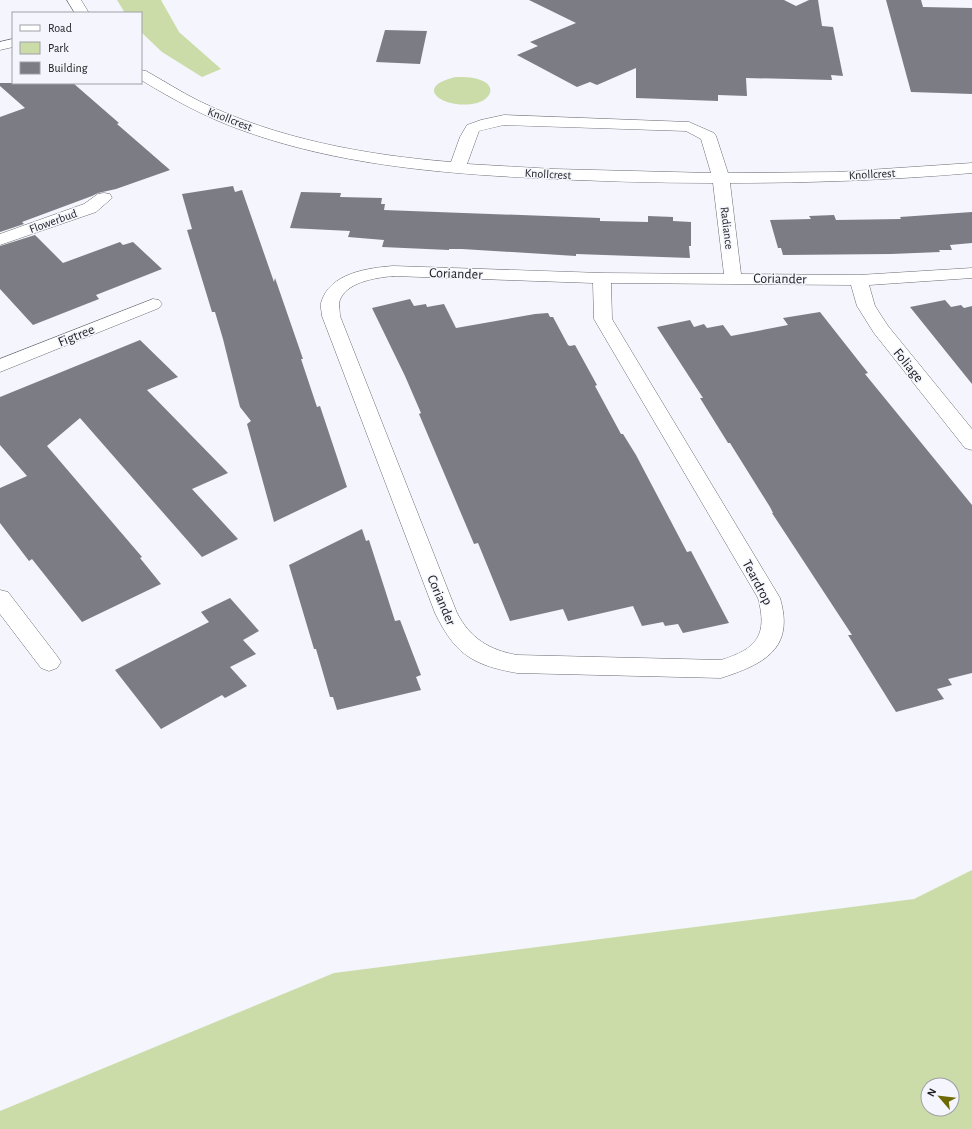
<svg xmlns="http://www.w3.org/2000/svg" width="972" height="1129" font-family="'Alegreya Sans',sans-serif">
	<style>
		.green { fill: #cbdca9; fill-rule: evenodd }
		.building { fill: #7c7d84 }
		.lines { fill: none; stroke-linecap: round; stroke-linejoin: round }
		.minor-casing { stroke: #6a6b72; stroke-width: 1 }
		.minor { fill: #fff; fill-rule: evenodd }
		.labels { text-anchor: middle; stroke-width: 3; stroke-linejoin: round; paint-order: stroke }
		.far-street-label { font-size: 12px; fill: #212124; stroke: #f4f5fd }
		.street-label { font-size: 14px; fill: #212124; stroke: #f4f5fd }
	</style>
	<rect width="100%" height="100%" fill="#f4f5fd"/>
	<g class="green">
		<path d="M117,0h44l18,32 42,37 -19,8 -40,-25 -21,-20v-19h-16z"/>
		<path d="M456,77c9,0 19,0 27,4 14,7 6,19 -6,22 -31,8 -67,-16 -21,-26z"/>
		<path d="M972,870v259h-972v-18l334,-138 580,-74zM928,1085h24v24h-24z"/>
	</g>
	<g class="building">
		<path d="M529,0h255l12,6 13,-6h9l4,26 11,1 10,49 -12,-1 1,5 -86,-2 1,18 -29,-1v6l-82,-3v-30l-39,17 -7,-3 -13,5 -60,-32 21,-9 -8,-4 46,-19z"/>
		<path d="M886,0h35l2,7 49,1v86l-61,-2z"/>
		<path d="M385,30l42,1 -7,33 -44,-2z"/>
		<path d="M0,83h73l46,40 -2,1 53,46 -54,19 -18,4 -6,3 -70,26 2,2 -24,8v-115l25,-9 -25,-22z"/>
		<path d="M233,186l2,6 7,-2 32,92 1,-4 28,81h-2l16,48 3,-1 27,81 -73,35 -27,-98 4,-3 -11,-14 -17,-68 -8,-27h-3l-25,-82 5,-1 -10,-35z"/>
		<path d="M301,192l40,1 -1,4 42,1 -1,6h4l-1,6 216,8v3l48,1v-6l25,1v4l18,1v24h-2l1,12 -114,-4v2l-114,-7h-13v1l-67,-3 2,-7 -36,-3 2,-6 -60,-3z"/>
		<path d="M972,212v31l-22,2 2,5h-13l1,2 -49,2 -108,1 -2,-7h-3l-8,-28 41,-1 -2,-3 25,-1 2,5 65,-1 -1,-2z"/>
		<path d="M35,235l28,28 57,-21 3,3 10,-3 29,27 -66,26 3,4 -66,26 -33,-36v-43z"/>
		<path d="M410,299l4,7 12,-2 1,3 17,-3 12,24 79,-14 13,-1 2,4h3l15,28 2,1 5,-1 22,40 -2,1 26,48h2l13,21 51,97 4,-1 38,72 -46,10 -5,-9 -13,2 -2,-4 -21,4 -9,-20 -65,15 -5,-12 -53,12 -32,-78 -4,1 -55,-130 2,-1 -16,-37 -33,-68z"/>
		<path d="M945,300l6,7 10,-2 3,3 8,-2v78l-62,-77z"/>
		<path d="M820,312l48,61 -3,1 107,131v168l-24,6 4,6 -15,4 7,10 -48,13 -48,-77h4l-80,-122h1l-3,-6 -40,-64h-2l-28,-45h3l-46,-71 33,-7 4,7 10,-3 3,4 16,-3 8,11 57,-11 -5,-7z"/>
		<path d="M140,340l38,37 -31,13 81,83 -36,16 46,50 -36,18 -122,-139 -33,28 95,111 -2,1 21,26 -79,38 -50,-63 -3,2 -29,-38v-35l27,-12 -27,-31v-48z"/>
		<path d="M362,529l4,12 3,-1 26,81 5,-1 21,55 -5,2 5,13 -84,20 -4,-13h-3l-14,-48h-2l-25,-84z"/>
		<path d="M230,598l29,33 -16,9 13,14 -26,13 17,19 -22,12 -3,-3 -61,34 -46,-59 94,-48 -8,-10z"/>
	</g>
	<g class="lines">
		<g class="minor-casing">
			<g id="minor">
				<path d="M67,0h14l8,13h-14z"/>
				<path d="M13,39v8l-13,3v-8z"/>
				<path d="M141,70l5,1c18,10 35,21 53,30 78,38 166,54 252,61l9,-25 7,-12 14,-5 23,-5 185,7 25,11 2,3 12,37 110,-1 134,-9v10c-81,7 -161,10 -242,10l11,91 118,1 113,-7v10l-103,7 6,21 13,20 84,103v21l-7,-2 -91,-115 -17,-27 -6,-21 -240,-2 1,36 168,279c15,51 -16,66 -59,80l-204,-5c-45,-8 -62,-19 -82,-60l-113,-297c0,-4 -2,-9 -1,-13 8,-30 47,-35 72,-37l209,7 122,1 -11,-91c-60,0 -121,-2 -181,-5 -97,-5 -196,-14 -288,-47 -37,-13 -70,-31 -103,-51zM504,125l182,6 15,8 10,34 -157,-4 -87,-5 12,-33zM393,276l200,7 1,36 164,279c10,37 -1,51 -37,62l-204,-5c-28,-5 -47,-17 -60,-42l-117,-297c0,-4 -1,-9 -1,-13 5,-21 36,-25 54,-27z"/>
				<path d="M104,193l6,1 2,4 -16,14 -96,33v-11l84,-30 14,-10z"/>
				<path d="M153,299l6,1 3,4 -3,4 -159,64v-13z"/>
				<path d="M0,590l8,2 49,64 4,6 -4,6 -8,3 -8,-3 -41,-54z"/>
			</g>
		</g>
		<use href="#minor" class="minor"/>
	</g>
	<g class="labels">
		<g class="far-street-label">
			<text transform="translate(230 119) rotate(21)" y="4">Knollcrest</text>
			<text transform="translate(548 174) rotate(3)" y="4">Knollcrest</text>
			<text transform="translate(872 174) rotate(-3)" y="4">Knollcrest</text>
			<text transform="translate(53 221) rotate(-20)" y="4">Flowerbud</text>
			<text transform="translate(727 228) rotate(83)" y="4">Radiance</text>
		</g>
		<g class="street-label">
			<text transform="translate(456 273) rotate(2)" y="5">Coriander</text>
			<text transform="translate(780 278) rotate(1)" y="5">Coriander</text>
			<text transform="translate(76 335) rotate(-22)" y="5">Figtree</text>
			<text transform="translate(909 365) rotate(51)" y="5">Foliage</text>
			<text transform="translate(758 582) rotate(62)" y="5">Teardrop</text>
			<text transform="translate(442 600) rotate(67)" y="5">Coriander</text>
		</g>
	</g>
	<rect x="12" y="12" width="130" height="72" fill="#f4f5fd" stroke="#a0a0a6"/>
	<rect x="20" y="25" width="20" height="6" fill="#ffffff" stroke="#a0a0a6"/>
	<text x="48" y="32" font-size="12" fill="#212124">Road</text>
	<rect x="20" y="42" width="20" height="12" fill="#cbdca9" stroke="#a0a0a6"/>
	<text x="48" y="52" font-size="12" fill="#212124">Park</text>
	<rect x="20" y="62" width="20" height="12" fill="#7c7d84" stroke="#a0a0a6"/>
	<text x="48" y="72" font-size="12" fill="#212124">Building</text>
	<g transform="translate(940 1097) rotate(298)"><circle r="19" fill="#f4f5fd" stroke="#a0a0a6"/>
	<path d="M0-3L7 15L0 10L-7 15Z" fill="#6f6903"/>
	<text y="-6" font-size="11" font-weight="bold" text-anchor="middle" fill="#212124">N</text>
	</g>
</svg>
